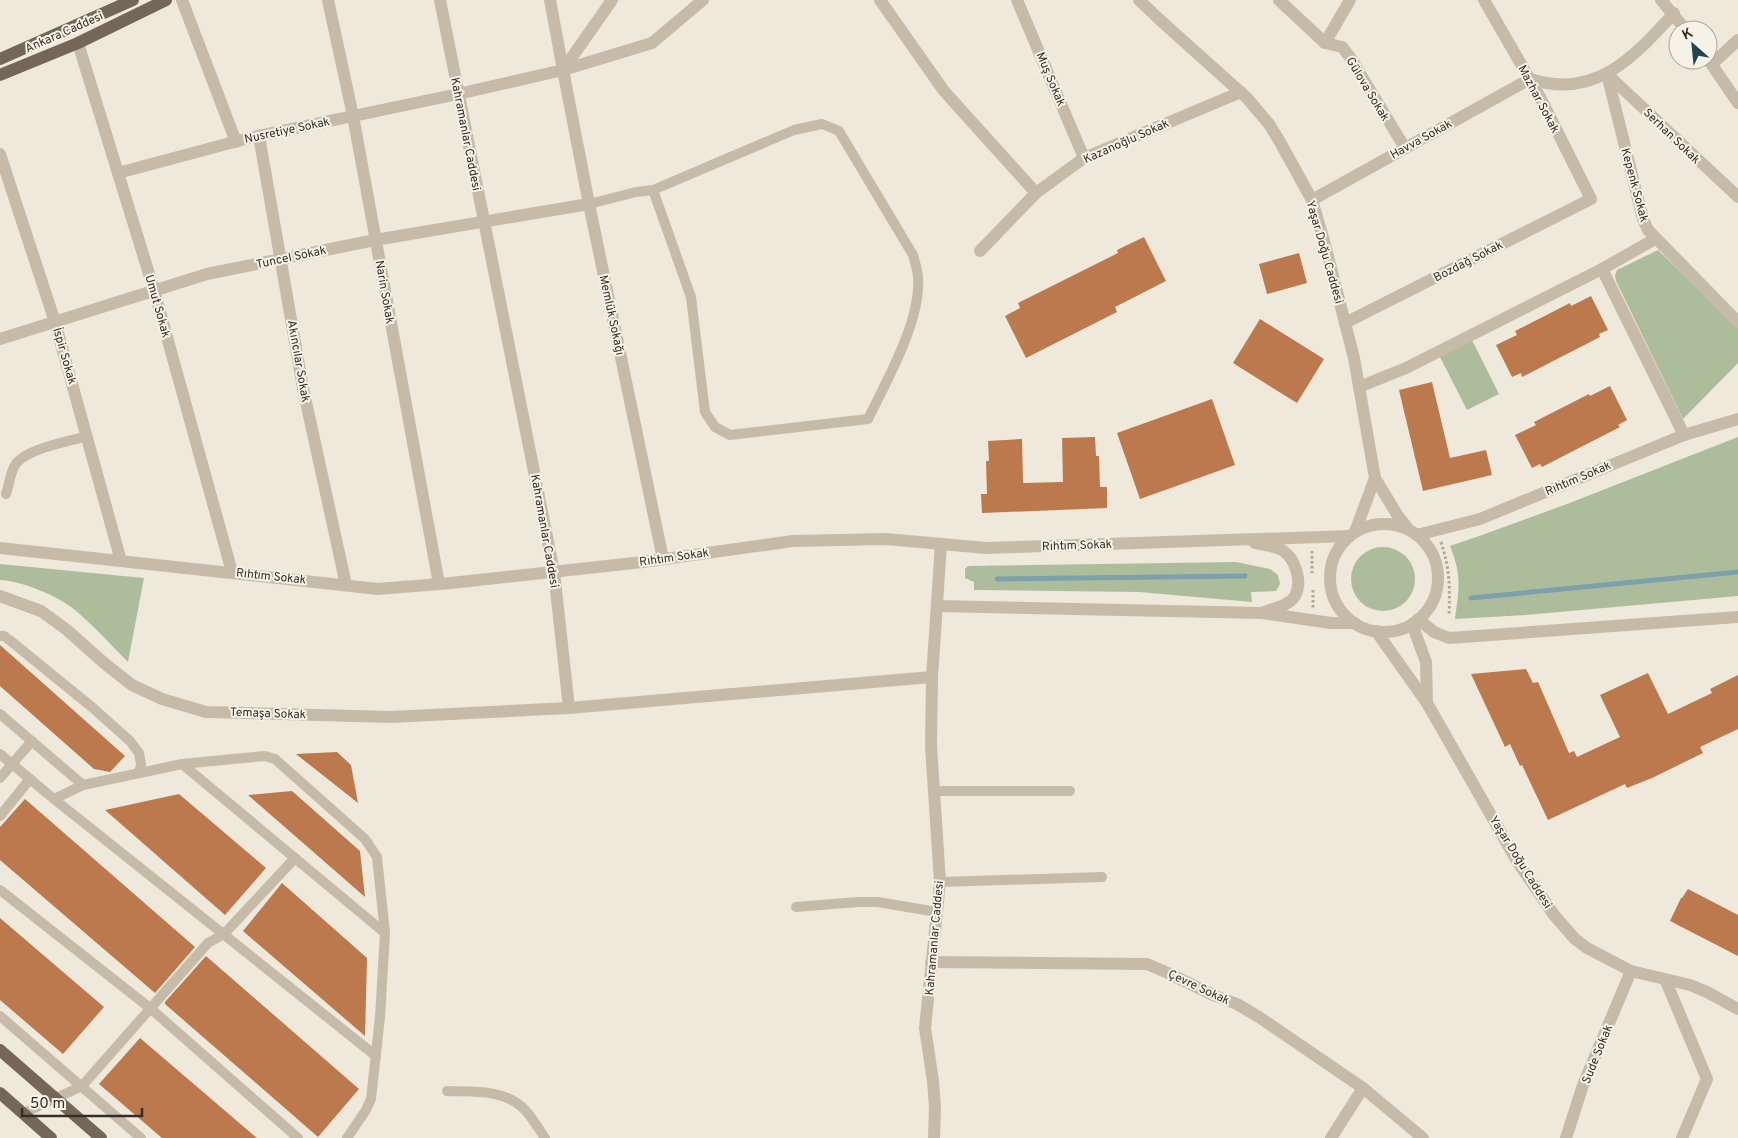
<svg xmlns="http://www.w3.org/2000/svg" width="1738" height="1138" font-family="Overpass,sans-serif">
	<style>
		.green { fill: #adbd9c }
		.lines { fill: none; stroke-linecap: round; stroke-linejoin: round }
		.stream { stroke: #7ca1aa; stroke-width: 5 }
		.building { fill: #bb794d }
		.path { stroke: #b2a592; stroke-width: 3; stroke-dasharray: 2.5 2.5; stroke-linecap: butt }
		.service { stroke: #c6bba8; stroke-width: 10 }
		.minor { stroke: #c6bba8; stroke-width: 12 }
		.tertiary { stroke: #c6bba8; stroke-width: 12 }
		.primary { stroke: #74675a; stroke-width: 12 }
		.labels { text-anchor: middle; stroke-width: 4; stroke-linejoin: round; paint-order: stroke }
		.street-label { font-size: 12px; fill: #342d28; stroke: #f7f2e7 }
	</style>
	<rect width="100%" height="100%" fill="#efe9db"/>
	<g class="green">
		<path d="M1658,250l80,78v35l-55,56 -67,-138 -1,-6 2,-5z"/>
		<path d="M1472,340l27,54 -32,16 -27,-53z"/>
		<path d="M1738,437v159l-212,19 -71,4c4,-31 7,-43 -5,-73l32,-11 85,-31z"/>
		<circle cx="1383" cy="579" r="32"/>
		<path d="M1236,562l34,7 8,6 2,9 -4,7 -25,1 1,10 -113,-10 -165,-2v-8l-9,-4v-9l3,-3z"/>
		<path d="M0,564l144,14 -16,84c-17,-17 -34,-36 -53,-52 -17,-14 -53,-29 -75,-30z"/>
	</g>
	<g class="lines">
		<g class="stream">
			<path d="M997,579l248,-3"/>
			<path d="M1471,598l267,-26"/>
		</g>
	</g>
	<g class="building">
		<path d="M1144,237l22,44 -51,26 2,5 -91,46 -21,-42 15,-8 -2,-5 100,-50 -1,-3z"/>
		<path d="M1299,253l8,30 -40,11 -8,-30z"/>
		<path d="M1591,296l17,34 -9,4 1,3 -78,40 -1,-4 -9,4 -16,-32 21,-10 -2,-4 55,-28 1,3z"/>
		<path d="M1260,319l64,40 -27,44 -64,-40z"/>
		<path d="M1432,382l18,76 36,-8 6,25 -69,16 -24,-101z"/>
		<path d="M1610,386l17,34 -9,5 2,2 -78,40 -2,-3 -8,4 -17,-33 21,-10 -2,-3 55,-28 1,2z"/>
		<path d="M1212,399l23,66 -95,34 -23,-66z"/>
		<path d="M1095,437l1,19h3l1,31h7v21l-125,5 -1,-19h6l-1,-33h3l-1,-20 34,-2 1,44 40,-1 -1,-44z"/>
		<path d="M0,645l125,111 -15,16 -16,-3 -94,-83z"/>
		<path d="M1526,669l7,14 5,-1 31,71 5,-2 3,6 43,-20 -20,-42 48,-22 20,41 44,-21 -2,-4 28,-14v54l-38,18 3,6 -51,25 -25,10 -2,-4 -77,36 -26,-55 -2,1 -10,-22 -5,3 -34,-73z"/>
		<path d="M337,752l14,13 7,38 -62,-49z"/>
		<path d="M292,791l68,60 5,46 -117,-102z"/>
		<path d="M179,794l87,74 -41,47 -120,-105z"/>
		<path d="M25,799l170,148 -40,46 -155,-133v-33z"/>
		<path d="M282,883l85,75 -2,78 -122,-105z"/>
		<path d="M1688,889l50,26v41l-68,-35 11,-23h1z"/>
		<path d="M0,918l104,89 -41,47 -63,-54z"/>
		<path d="M206,956l153,133 -41,48 -153,-133v-2z"/>
		<path d="M140,1038l117,100h-95l-63,-54z"/>
	</g>
	<g class="lines">
		<g class="path">
			<path d="M1441,542c9,28 9,44 8,73"/>
			<path d="M1312,551v22"/>
			<path d="M1313,590v18"/>
		</g>
		<g class="service">
			<path d="M589,204l47,-12 17,-2 141,-60 28,-6 17,7 74,124c2,8 5,16 5,23 3,43 -31,102 -50,141l-138,16 -15,-8 -10,-15 -14,-115 -38,-107"/>
			<path d="M6,494c3,-9 4,-19 8,-27 8,-18 54,-25 73,-31"/>
			<path d="M0,636h4l8,6 81,66 37,33 9,12 2,11 -2,9"/>
			<path d="M0,714l83,71"/>
			<path d="M0,754l54,45 322,257"/>
			<path d="M182,764l203,169"/>
			<path d="M0,778l32,-37"/>
			<path d="M933,791h137"/>
			<path d="M54,799l29,-14 99,-21 83,-8 10,3 90,80 12,18 8,76 -5,84 -9,82 -5,11 -19,28"/>
			<path d="M0,816l30,-37"/>
			<path d="M940,882l162,-5"/>
			<path d="M0,890l150,118 148,130"/>
			<path d="M796,907l62,-5h20l59,10"/>
			<path d="M0,1016l141,122"/>
			<path d="M447,1091c25,1 55,-2 75,16 9,8 16,21 23,31"/>
			<path d="M24,1113l58,-27 126,-143 16,-9 71,-76"/>
		</g>
		<g class="minor">
			<path d="M182,0l54,142"/>
			<path d="M328,0l25,116 86,468"/>
			<path d="M440,0l114,572 15,136"/>
			<path d="M880,0l64,91 92,102"/>
			<path d="M1017,0l67,158"/>
			<path d="M1279,0l46,43 17,4 8,10 55,91"/>
			<path d="M1661,0l25,30"/>
			<path d="M78,43l76,247 78,282"/>
			<path d="M1325,43l25,-43"/>
			<path d="M1708,59l30,44"/>
			<path d="M1712,64l26,-24"/>
			<path d="M563,70l26,134 74,355"/>
			<path d="M563,70l89,-27 51,-43"/>
			<path d="M563,70l49,-70"/>
			<path d="M1607,74l36,145 5,11 90,92"/>
			<path d="M1607,74l131,123"/>
			<path d="M259,136l44,252 43,197"/>
			<path d="M0,154l55,168 66,239"/>
			<path d="M118,173l131,-35 209,-44 105,-24 -13,-70"/>
			<path d="M1312,200l218,-121c65,21 103,-21 144,-66"/>
			<path d="M980,251l56,-58 48,-35 157,-66"/>
			<path d="M1602,269l53,-30"/>
			<path d="M1345,323l246,-124 -51,-102 -56,-97"/>
			<path d="M0,339l207,-65 168,-34 214,-36"/>
			<path d="M1359,387l47,-19 196,-99 82,166"/>
			<circle cx="1384" cy="578" r="54"/>
			<path d="M1417,535l63,-16 204,-84 54,-16"/>
			<path d="M1255,543c8,2 20,3 27,7 13,8 21,31 13,46 -6,10 -21,12 -31,16"/>
			<path d="M0,548l378,41 73,-6 192,-21 150,-21 93,-2 100,9 364,-12"/>
			<path d="M0,596l41,15 26,19 37,33 28,22 30,14 44,13 185,5 178,-9 363,-31"/>
			<path d="M938,606l324,7 69,10h24"/>
			<path d="M1418,619l16,13 15,6 289,-21"/>
			<path d="M1412,624l14,38 1,41"/>
			<path d="M931,962l216,2 21,9 45,22 24,9 22,13 104,71 60,50"/>
			<path d="M1665,979l42,100 -25,59"/>
			<path d="M934,1138l1,-31 -2,-26 -8,-53 15,-146 -9,-136 1,-69 9,-133"/>
			<path d="M1331,1138l32,-50"/>
			<path d="M1566,1138l17,-53 48,-114"/>
		</g>
		<g class="tertiary">
			<path d="M1139,0l21,20 87,78 22,26 11,18 32,58 12,41 30,117 21,120 23,38 10,13"/>
			<path d="M1355,532l20,-54"/>
			<path d="M1376,631l51,72 90,158 37,54 21,24 12,9 44,23 59,14 17,7 31,17"/>
		</g>
		<g class="primary">
			<path d="M0,59l133,-59"/>
			<path d="M0,75l78,-32 88,-43"/>
			<path d="M0,1050l101,88"/>
			<path d="M0,1093l51,45"/>
		</g>
	</g>
	<g class="labels">
		<g class="street-label">
			<text transform="translate(64 32) rotate(-24)" y="4">Ankara Caddesi</text>
			<text transform="translate(1051 79) rotate(67)" y="4">Muş Sokak</text>
			<text transform="translate(1368 89) rotate(59)" y="4">Gülova Sokak</text>
			<text transform="translate(1539 99) rotate(62)" y="4">Mazhar Sokak</text>
			<text transform="translate(287 130) rotate(-12)" y="4">Nusretiye Sokak</text>
			<text transform="translate(466 134) rotate(79)" y="4">Kahramanlar Caddesi</text>
			<text transform="translate(1672 136) rotate(44)" y="4">Serhan Sokak</text>
			<text transform="translate(1421 139) rotate(-29)" y="4">Havva Sokak</text>
			<text transform="translate(1126 141) rotate(-24)" y="4">Kazanoğlu Sokak</text>
			<text transform="translate(1635 185) rotate(75)" y="4">Kepenk Sokak</text>
			<text transform="translate(1325 252) rotate(74)" y="4">Yaşar Doğu Caddesi</text>
			<text transform="translate(291 257) rotate(-12)" y="4">Tuncel Sokak</text>
			<text transform="translate(1468 261) rotate(-27)" y="4">Bozdağ Sokak</text>
			<text transform="translate(385 292) rotate(80)" y="4">Narin Sokak</text>
			<text transform="translate(158 306) rotate(74)" y="4">Umut Sokak</text>
			<text transform="translate(612 315) rotate(78)" y="4">Memlük Sokağı</text>
			<text transform="translate(65 356) rotate(74)" y="4">İspir Sokak</text>
			<text transform="translate(299 361) rotate(80)" y="4">Akıncılar Sokak</text>
			<text transform="translate(1578 478) rotate(-23)" y="4">Rıhtım Sokak</text>
			<text transform="translate(545 531) rotate(80)" y="4">Kahramanlar Caddesi</text>
			<text transform="translate(1077 545) rotate(-2)" y="4">Rıhtım Sokak</text>
			<text transform="translate(674 557) rotate(-8)" y="4">Rıhtım Sokak</text>
			<text transform="translate(271 576) rotate(6)" y="4">Rıhtım Sokak</text>
			<text transform="translate(268 713) rotate(2)" y="4">Temaşa Sokak</text>
			<text transform="translate(1521 862) rotate(58)" y="4">Yaşar Doğu Caddesi</text>
			<text transform="translate(934 938) rotate(-85)" y="4">Kahramanlar Caddesi</text>
			<text transform="translate(1199 987) rotate(25)" y="4">Çevre Sokak</text>
			<text transform="translate(1597 1054) rotate(-68)" y="4">Sude Sokak</text>
		</g>
	</g>
	<g transform="translate(1693 45) rotate(333)"><circle r="24" fill="#f7f2e7" stroke="#a9a39b"/>
	<path d="M0-4L9 19L0 12L-9 19Z" fill="#214651"/>
	<text y="-8" font-size="14" font-weight="bold" text-anchor="middle" fill="#342d28">K</text>
	</g>
	<path d="M22 1108v8h120v-8" fill="none" stroke="#342d28" stroke-width="2.5"/>
	<text x="30" y="1108" font-size="15" fill="#342d28" stroke="#f7f2e7" stroke-width="4" paint-order="stroke">50 m</text>
</svg>
